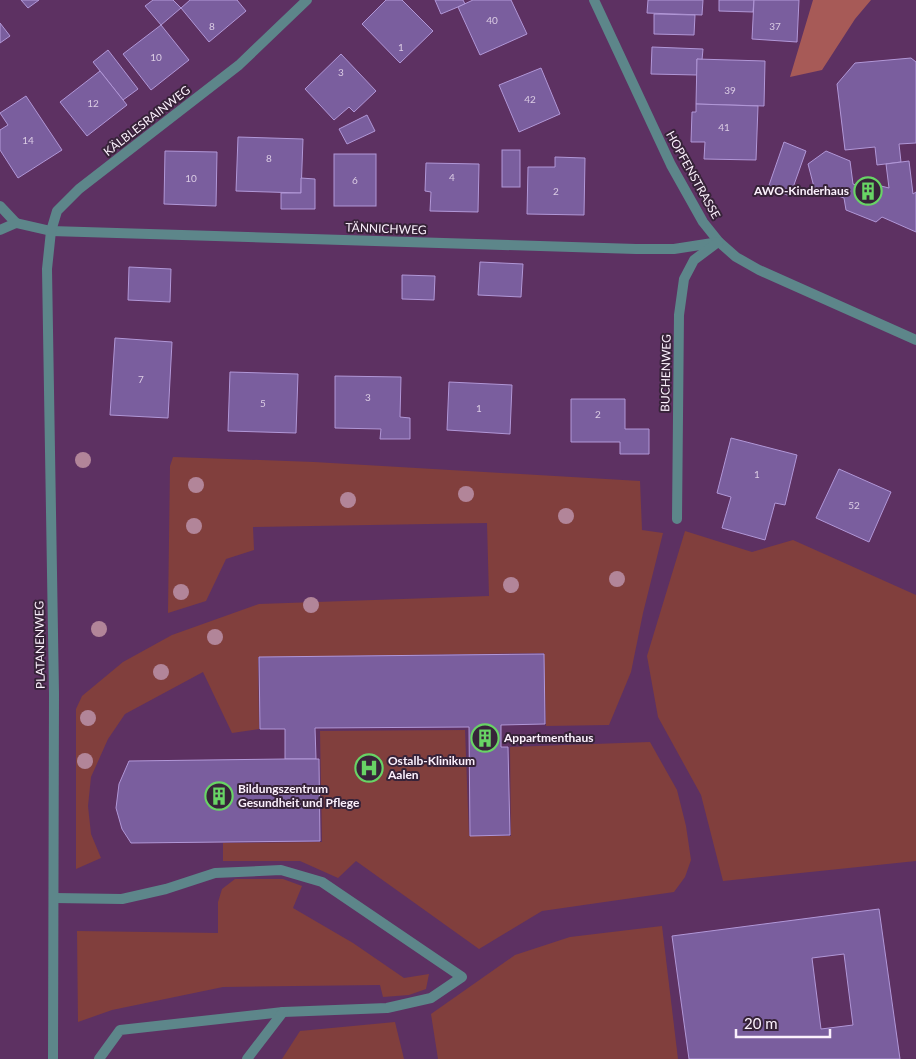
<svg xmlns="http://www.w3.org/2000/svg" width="916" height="1059" font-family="Lato,sans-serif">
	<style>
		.green { fill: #813f3d }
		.forest { fill: #a75a57 }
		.building { fill: #7a5e9e; stroke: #b197d7; fill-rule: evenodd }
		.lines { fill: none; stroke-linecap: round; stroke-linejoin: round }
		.service { stroke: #5d868a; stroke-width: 10 }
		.minor { stroke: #5d868a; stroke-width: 10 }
		.tree { fill: #b28599 }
		.labels { text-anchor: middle; stroke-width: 4; stroke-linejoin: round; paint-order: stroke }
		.number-label { font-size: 10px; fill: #dbcce4 }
		.street-label { font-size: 12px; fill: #fbf0fc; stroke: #372339 }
		.poi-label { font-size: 12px; font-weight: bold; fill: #fbf0fc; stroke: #372339; text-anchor: start }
	</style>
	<rect width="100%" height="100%" fill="#5d3162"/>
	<g class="green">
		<path d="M173,457l141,5 326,19 2,49 21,3 -20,80 -12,59 -22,53 -63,1 -2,-73 -286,4 1,72 -27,4 -29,-61 -78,42 -17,25 -17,38 -3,29 3,28 10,24 -25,11v-160l6,-13 41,-34 49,-27 87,-31 230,-8 -2,-73 -234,4 1,23 -28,9 -20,42 -38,12 2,-147z"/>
		<path d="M685,531l67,21 41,-12 123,55v266l-193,20 -22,-86 -43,-78 -11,-61z"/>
		<path d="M465,730l4,106h42l-1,-89 140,-5 27,48 9,36 5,34 -6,17 -11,15 -132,19 -63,38 -123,-88 -18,17 -38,-17h-77v-18l99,-1 -2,-111z"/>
		<path d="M235,879h48l19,7 -9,22 60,35 51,35 25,-4 -3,15 -17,6 -26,2 -3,-12 -157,2 -111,23 -34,12 -1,-91 141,2v-31l4,-13z"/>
		<path d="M662,926l16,133h-240l-7,-45 84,-59 55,-18z"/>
		<path d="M395,1022l9,37h-122l18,-28z"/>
	</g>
	<path class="forest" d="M813,0h58l-16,19 -33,51 -32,7z"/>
	<g class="building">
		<path d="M21,0h18l-11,8z"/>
		<path d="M153,0h20l8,8 -20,17 -16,-19z"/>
		<path d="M190,0h47l9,11 -37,31 -28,-34z"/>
		<path d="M386,0h16l31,31 -33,32 -38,-39z"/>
		<path d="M435,0h28l2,4 -24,10z"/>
		<path d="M473,0h38l16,34 -47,21 -22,-48z"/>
		<path d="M648,0h55l-1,15 -55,-2z"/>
		<path d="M719,0h35l-1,12 -34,-1z"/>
		<path d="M754,0h45l-2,42 -45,-3z"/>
		<path d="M654,14l41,1 -1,20 -40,-1z"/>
		<path d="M0,23l10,13 -10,7z"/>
		<path d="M161,25l28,35 -38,30 -28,-36z"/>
		<path d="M652,47l51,2 -1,11 -5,-1v16l-46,-1z"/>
		<path d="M108,50l30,39 -15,11 -30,-38z"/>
		<path d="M341,54l35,37 -22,21 -5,-5 -15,13 -29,-31z"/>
		<path d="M911,58l5,4v81l-17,1 2,18 -24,3 -2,-18 -30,3 -8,-66 18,-21z"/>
		<path d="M697,59l68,2 -1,45 -68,-2z"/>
		<path d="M541,68l19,46 -41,18 -20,-47z"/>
		<path d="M100,71l27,34 -40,31 -27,-34z"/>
		<path d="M26,96l36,54 -44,28 -18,-28v-20l8,-5 -8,-12z"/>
		<path d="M696,104l62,2 -2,54 -52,-1 1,-17h-14l1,-30h4z"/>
		<path d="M367,115l8,16 -28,13 -8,-15z"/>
		<path d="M238,137l65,2 -2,54 -65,-2z"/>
		<path d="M784,142l22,9 -16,45 -22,-8z"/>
		<rect x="502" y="150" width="18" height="37"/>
		<path d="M165,151l52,1 -1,54 -52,-2z"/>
		<path d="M826,151l24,10 3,23 15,6 9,-5 12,3 -3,-24 23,-3 4,33 3,-2v40l-34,-15 -6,5 -30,-12 -2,-12 -30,-11 -6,-23z"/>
		<rect x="334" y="154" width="42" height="52"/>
		<path d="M555,157l30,1 -1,57 -57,-1 1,-47h27z"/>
		<path d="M426,163l53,1 -1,48 -48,-1 1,-19 -6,-1z"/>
		<path d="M301,178l14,1v30h-34v-16h20z"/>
		<path d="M480,262l43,2 -2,33 -43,-2z"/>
		<path d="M129,267l42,2 -1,33 -42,-2z"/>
		<path d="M402,275l33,1 -1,24 -32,-1z"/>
		<path d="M115,338l57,4 -4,76 -58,-3z"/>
		<path d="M230,372l68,2 -2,59 -68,-2z"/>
		<path d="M335,376l66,1 -1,40 10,1v21h-30l1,-10 -46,-1z"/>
		<path d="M449,382l63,3 -2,49 -63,-4z"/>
		<path d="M571,399h54v30h24v25h-29v-12h-49z"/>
		<path d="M731,438l66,17 -12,50 -10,-2 -10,37 -43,-12 9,-31 -14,-4z"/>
		<path d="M839,469l52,23 -22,50 -53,-24z"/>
		<path d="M544,654l1,70 -44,1v22h7l2,88 -40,1 -1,-109 -154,1 1,31h-31v-30h-25l-1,-72z"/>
		<path d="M285,759h34l1,82 -189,2 -9,-14 -6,-21 3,-24 10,-23z"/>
		<path d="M879,909l21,150h-211l-17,-123zM844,954l9,71 -32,4 -9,-71z"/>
	</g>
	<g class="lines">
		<g class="service">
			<path d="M54,898l68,1 44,-10 49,-16 66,-3 41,12 140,95 -31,21 -44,10 -104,4 -163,18 -21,29"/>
			<path d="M247,1059l36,-47"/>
		</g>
		<g class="minor">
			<path d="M594,0l77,165 32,57 16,20 17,15 23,13 157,70"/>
			<path d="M0,206l16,17"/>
			<path d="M0,230l16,-7 35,8 585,18h38l45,-7"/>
			<path d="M677,519l2,-204 5,-36 10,-19 24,-18"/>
			<path d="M53,1059l1,-365 -7,-425 4,-38 6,-20 22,-22 160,-124 68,-65"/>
		</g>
	</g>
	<g class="tree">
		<circle cx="83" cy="460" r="8"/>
		<circle cx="196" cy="485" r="8"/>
		<circle cx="466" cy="494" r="8"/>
		<circle cx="348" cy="500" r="8"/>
		<circle cx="566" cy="516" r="8"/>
		<circle cx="194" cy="526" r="8"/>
		<circle cx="617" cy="579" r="8"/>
		<circle cx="511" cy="585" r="8"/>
		<circle cx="181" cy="592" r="8"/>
		<circle cx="311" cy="605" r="8"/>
		<circle cx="99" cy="629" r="8"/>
		<circle cx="215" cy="637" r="8"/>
		<circle cx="161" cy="672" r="8"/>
		<circle cx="88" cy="718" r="8"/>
		<circle cx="85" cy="761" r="8"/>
	</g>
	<defs>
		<g id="building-ring" transform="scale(1.4375)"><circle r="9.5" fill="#372339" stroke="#68d465" stroke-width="1.5"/><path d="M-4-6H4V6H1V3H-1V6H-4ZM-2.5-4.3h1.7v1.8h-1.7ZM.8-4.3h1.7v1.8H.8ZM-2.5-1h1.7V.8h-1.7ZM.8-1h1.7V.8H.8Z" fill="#68d465"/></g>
		<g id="hospital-ring" transform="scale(1.4375)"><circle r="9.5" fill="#372339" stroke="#68d465" stroke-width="1.5"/><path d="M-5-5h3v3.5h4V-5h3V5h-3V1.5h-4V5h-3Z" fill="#68d465"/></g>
	</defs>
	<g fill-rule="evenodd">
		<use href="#building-ring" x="868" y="191"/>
		<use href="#building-ring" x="485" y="738"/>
		<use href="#hospital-ring" x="369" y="768"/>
		<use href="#building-ring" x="219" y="796"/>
	</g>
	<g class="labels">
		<g class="number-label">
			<text x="492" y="24">40</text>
			<text x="212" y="30">8</text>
			<text x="775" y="30">37</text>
			<text x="401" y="51">1</text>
			<text x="156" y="61">10</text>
			<text x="341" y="76">3</text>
			<text x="730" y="94">39</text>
			<text x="530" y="103">42</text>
			<text x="93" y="107">12</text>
			<text x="724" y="131">41</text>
			<text x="28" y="144">14</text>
			<text x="269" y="162">8</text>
			<text x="452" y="181">4</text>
			<text x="191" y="182">10</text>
			<text x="355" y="184">6</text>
			<text x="556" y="195">2</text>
			<text x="141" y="383">7</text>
			<text x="368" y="401">3</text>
			<text x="263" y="407">5</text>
			<text x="479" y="412">1</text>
			<text x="598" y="418">2</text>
			<text x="757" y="478">1</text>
			<text x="854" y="509">52</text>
		</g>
		<g class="street-label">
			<text transform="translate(147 121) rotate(-38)" y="4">KÄLBLESRAINWEG</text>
			<text transform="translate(693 175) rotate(61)" y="4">HOPFENSTRASSE</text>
			<text transform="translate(386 229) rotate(2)" y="4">TÄNNICHWEG</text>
			<text transform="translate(666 373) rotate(-89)" y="4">BUCHENWEG</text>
			<text transform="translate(40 645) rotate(-91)" y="4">PLATANENWEG</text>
		</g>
		<g class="poi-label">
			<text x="849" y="195" text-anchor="end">AWO-Kinderhaus</text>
			<text x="504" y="742">Appartmenthaus</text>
			<text x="388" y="765">Ostalb-Klinikum<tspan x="388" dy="14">Aalen</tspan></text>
			<text x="238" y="793">Bildungszentrum<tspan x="238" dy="14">Gesundheit und Pflege</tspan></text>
		</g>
	</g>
	<path d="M736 1029v8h94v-8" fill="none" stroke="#fbf0fc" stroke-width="2.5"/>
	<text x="744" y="1029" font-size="15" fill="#fbf0fc" stroke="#372339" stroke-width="4" paint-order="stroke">20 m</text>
</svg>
